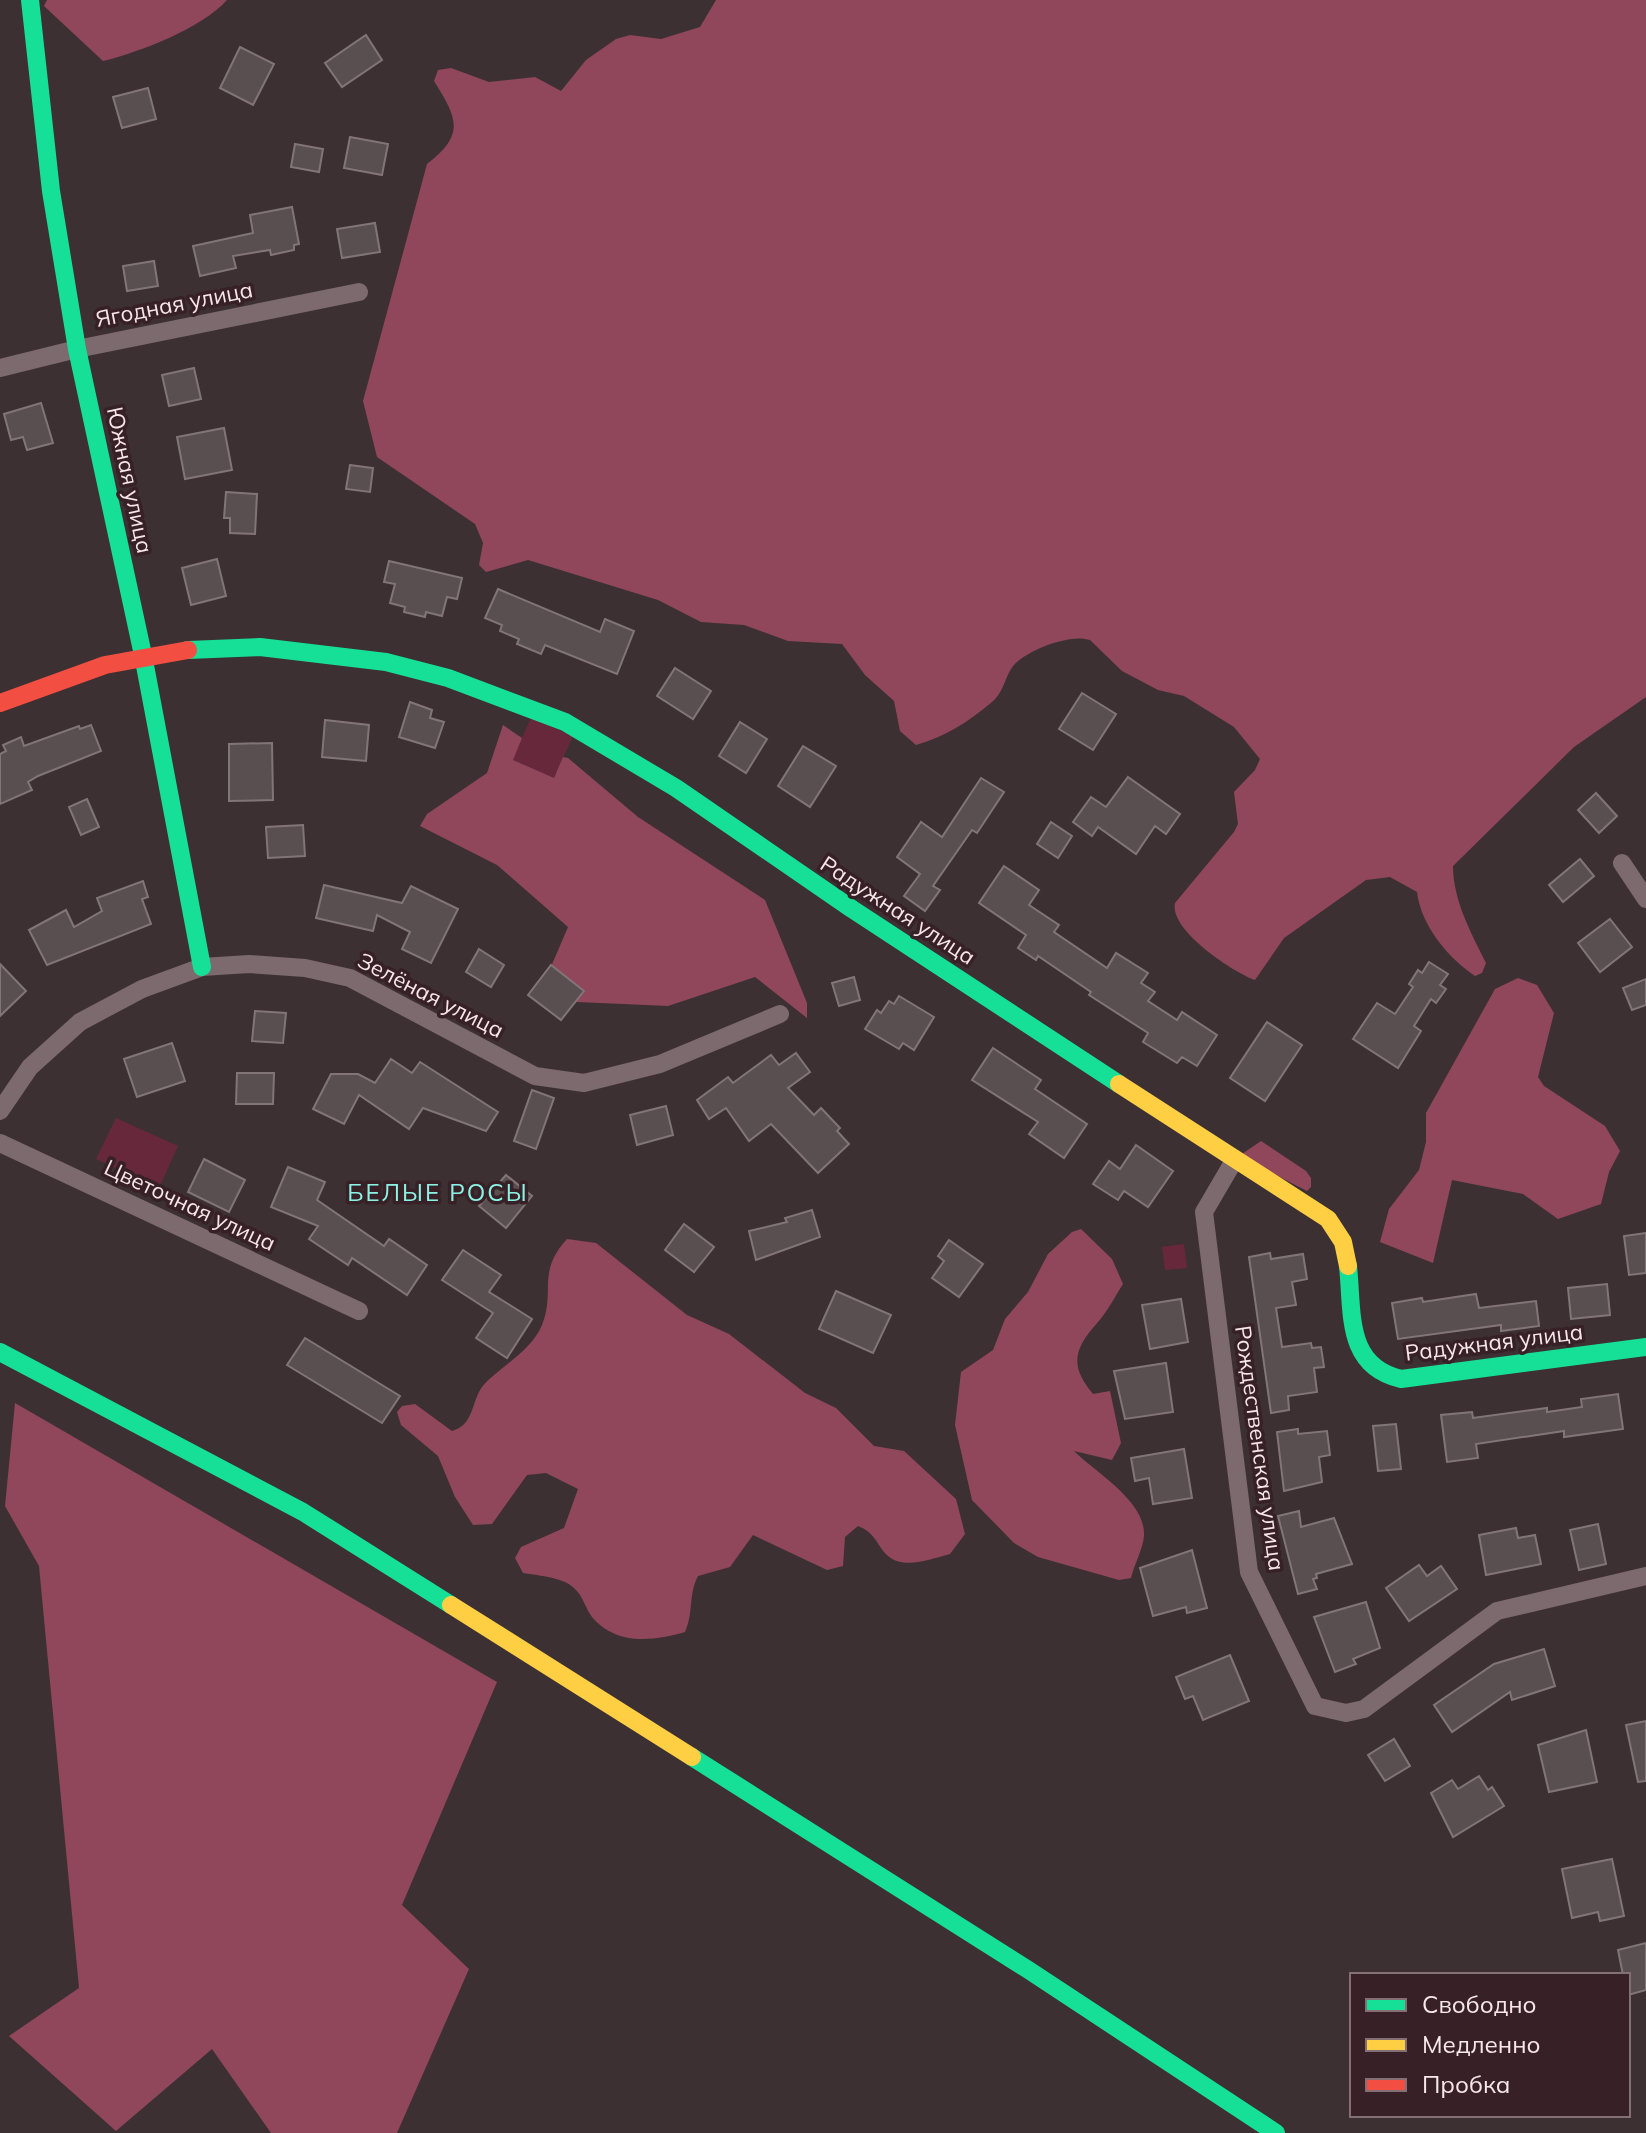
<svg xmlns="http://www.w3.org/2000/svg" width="1646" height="2133" font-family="Mulish,sans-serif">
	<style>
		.green { fill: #68283c }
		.forest { fill: #90475b }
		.building { fill: #594e50; stroke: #817578; stroke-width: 2 }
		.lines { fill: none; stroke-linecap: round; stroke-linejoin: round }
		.street { stroke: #7d6a6e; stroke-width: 18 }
		.fast { stroke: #16e098; stroke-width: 18 }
		.slow { stroke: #ffcf43; stroke-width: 18 }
		.jam { stroke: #f24e42; stroke-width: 18 }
		.labels { text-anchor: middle; stroke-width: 7; stroke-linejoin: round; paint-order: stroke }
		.street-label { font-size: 22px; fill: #f7e7ea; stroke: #372126 }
		.neighbourhood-label { font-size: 24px; letter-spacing: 2px; fill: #8bf3e5; stroke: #372126 }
	</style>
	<rect width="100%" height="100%" fill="#3d3033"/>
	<g class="green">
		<path d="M531,718l42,18 -19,42 -42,-18z"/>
		<path d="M116,1118l62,28 -19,42 -63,-29z"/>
		<path d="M1184,1244l3,24 -22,2 -3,-23z"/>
	</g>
	<g class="forest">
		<path d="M47,0h180c-25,28 -87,52 -124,61l-59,-55z"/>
		<path d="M716,0h930v697l-72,50 -121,119c0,34 18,67 33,97l-4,10 -7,3c-28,-19 -54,-51 -58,-84l-27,-15 -24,3 -82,58 -29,42c-22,-8 -86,-50 -80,-77l59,-71 4,-8 -4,-32 21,-22 5,-11 -26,-32 -50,-31 -26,-6 -36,-19 -32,-31c-19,-7 -63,10 -76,25 -10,12 -9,26 -22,37 -25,21 -46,34 -76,43l-16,-14 -6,-30 -29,-26 -23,-31 -54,-3 -44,-16 -43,-3 -43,-22 -130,-40 -42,12 -7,-7 4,-22 -8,-19 -98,-67 -14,-56 64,-237c39,-30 30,-46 7,-83l4,-11 13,-2 38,14 46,-5 26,14 25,-31 30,-21 14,-4 31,4 39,-12z"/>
		<path d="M503,725l19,13 -9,22 41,18 9,-21 5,1 70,59 127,83 42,103v15l-52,-41 -87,29 -91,-4 -27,-33 18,-42 -71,-62 -77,-39 7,-12 60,-41z"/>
		<path d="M1518,978l19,7 17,28 -16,64 6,9 61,40 15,25 -11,21 -8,32 -43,15 -35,-25 -71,-14 -19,83 -53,-21 9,-33 30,-39 7,-28v-29l69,-124z"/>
		<path d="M1261,1141l45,30 5,7v9l-4,4 -68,-35z"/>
		<path d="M1081,1229l31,30 11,25c-8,12 -15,27 -25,38 -24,27 -29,43 -5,72l17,-3 11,52 -9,17 -38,-9c22,22 72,50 70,85 -1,13 -10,29 -13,42l-12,2 -81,-23 -24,-14 -42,-43 -17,-75 6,-53 32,-22 12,-31 23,-27 20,-38 24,-22z"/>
		<path d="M567,1239l29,4 91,72 42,19 76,59 31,15 38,38 30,5 52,48 9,35 -15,20c-20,5 -50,18 -66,-2 -9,-12 -11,-20 -26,-26l-13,11 -2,29 -16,4 -74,-35 -23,32 -32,9c-10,19 -4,36 -13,56 -32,9 -68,14 -93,-15 -6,-8 -9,-20 -16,-27 -11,-13 -36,-14 -53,-17l-8,-15 6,-11 43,-19 14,-39 -32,-16 -19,2 -35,49 -19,1 -18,-28 -17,-41 -37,-31 -4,-13 5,-6 13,-2 37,27c20,-6 19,-23 27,-39 9,-19 51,-37 63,-67 14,-34 -6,-52 25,-86z"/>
		<path d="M15,1403l482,279 -95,223 67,64 -72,164h-126l-59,-84 -96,82 -107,-95 70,-48 -40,-422 -34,-60z"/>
	</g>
	<g class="building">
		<path d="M366,35l16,25 -40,27 -17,-24z"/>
		<path d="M240,47l34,17 -21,41 -33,-17z"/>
		<path d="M148,88l8,31 -34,9 -9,-31z"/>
		<path d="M350,137l38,7 -6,31 -38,-7z"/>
		<path d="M295,144l28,5 -4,23 -28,-5z"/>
		<path d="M292,207l7,37 -5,1v5l-23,5 -1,-5 -37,6 3,12 -36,8 -7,-30 60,-13 -3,-18z"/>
		<path d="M375,223l5,29 -38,6 -5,-29z"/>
		<path d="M154,261l4,25 -31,5 -4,-25z"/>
		<path d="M194,368l7,31 -32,7 -7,-31z"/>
		<path d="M41,403l12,40 -26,7 -4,-13 -12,3 -7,-26z"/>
		<path d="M224,428l8,42 -47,9 -8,-42z"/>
		<path d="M350,465l23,3 -3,24 -24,-3z"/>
		<path d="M226,492l31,2 -2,40 -25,-1v-15h-6z"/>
		<path d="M217,559l9,37 -35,9 -9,-37z"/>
		<path d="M389,561l73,17 -5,21 -10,-2 -5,19 -16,-4 -1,5 -21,-5 1,-5 -15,-4 5,-19 -11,-2z"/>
		<path d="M498,589l102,43 5,-13 29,12 -17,43 -72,-29 -4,9 -24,-10 2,-5 -19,-8 2,-6 -17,-7z"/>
		<path d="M675,668l36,23 -18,28 -36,-23z"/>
		<path d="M1082,693l34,21 -23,36 -34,-21z"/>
		<path d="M410,702l22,8 -2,8 14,4 -9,26 -36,-11z"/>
		<path d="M325,720l44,5 -3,36 -44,-4z"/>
		<path d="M740,722l27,17 -21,34 -27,-17z"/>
		<path d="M91,725l10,26 -63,25 -10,6 4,8 -32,14v-50l6,-3 -3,-6 18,-8 3,9 55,-20 1,3z"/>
		<path d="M272,743l1,57 -44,1v-57z"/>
		<path d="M803,746l33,20 -26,41 -32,-21z"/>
		<path d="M1128,777l52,37 -14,20 -11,-8 -19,28 -38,-27 -6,9 -19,-14 18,-25 15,10z"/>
		<path d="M981,778l23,14 -27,41 -5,-3 -39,56 7,4 -15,21 -21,-15 16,-22 -23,-17 24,-35 21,15z"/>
		<path d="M1596,793l21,23 -18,17 -21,-23z"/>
		<path d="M87,799l12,28 -18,8 -12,-28z"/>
		<path d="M1051,822l21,14 -14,22 -21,-14z"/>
		<path d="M303,825l2,31 -37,2 -2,-31z"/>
		<path d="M1580,859l14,17 -31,26 -14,-17z"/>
		<path d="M1004,866l35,24 -10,15 30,20 -5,7 53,36 9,-15 32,20 -7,10 14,9 -7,9 29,19 5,-8 35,23 -20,31 -15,-9 -5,6 -34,-21 5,-9 -59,-38 2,-3 -53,-36 -2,4 -18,-12 8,-13 -47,-32z"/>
		<path d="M143,881l5,16 -6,2 9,25 -104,41 -18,-35 37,-20 8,17 28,-16 -5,-13z"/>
		<path d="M324,885l78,18 9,-17 47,23 -27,54 -29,-14 8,-17 -33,-17 -4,16 -57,-13z"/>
		<path d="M1610,919l22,28 -32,25 -22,-29z"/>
		<path d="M479,949l25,16 -13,22 -25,-15z"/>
		<path d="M1429,962l19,12 -8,11 6,4 -10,14 -5,-4 -17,27 7,5 -23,37 -45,-29 24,-36 18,11 18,-27 -4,-3 9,-14 4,3z"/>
		<path d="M0,964l26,27 -26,25z"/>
		<path d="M551,965l33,26 -23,29 -33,-25z"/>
		<path d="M854,977l6,23 -21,6 -7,-23z"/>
		<path d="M1646,979v26l-14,5 -9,-22z"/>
		<path d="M899,996l35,21 -20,33 -11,-7 -4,6 -34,-20 12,-19 4,3 8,-12 5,3z"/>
		<path d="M255,1011l31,2 -3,30 -31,-2z"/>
		<path d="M1267,1022l35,23 -37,56 -35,-23z"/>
		<path d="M172,1043l13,38 -48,16 -13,-38z"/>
		<path d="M993,1048l48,32 -6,9 52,35 -23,34 -35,-24 9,-12 -66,-42z"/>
		<path d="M796,1053l14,19 -22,16 26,27 7,-7 19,20 -3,3 12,13 -31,29 -47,-49 -22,17 -23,-33 -17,11 -12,-19 31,-23 5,6 38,-28 8,10z"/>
		<path d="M391,1059l21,14 8,-11 78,50 -12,19 -63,-23 -14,21 -50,-34 -15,29 -31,-15 18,-35h27l17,9z"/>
		<path d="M237,1073h37l-1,31h-37z"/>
		<path d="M532,1090l22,8 -18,51 -22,-8z"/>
		<path d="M666,1106l7,29 -36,10 -7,-30z"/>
		<path d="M1136,1145l37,26 -25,36 -24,-16 -6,9 -25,-16 16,-23 11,8z"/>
		<path d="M204,1159l41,21 -16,32 -41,-20z"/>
		<path d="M288,1167l37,15 -8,18 67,46 5,-7 38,26 -20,30 -55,-37 -4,7 -39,-26 9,-13 -47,-19z"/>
		<path d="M506,1175l26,21 -26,32 -27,-22z"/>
		<path d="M812,1210l8,27 -64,23 -7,-29 38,-9 -2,-4z"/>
		<path d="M684,1224l30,23 -20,25 -29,-22z"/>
		<path d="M1646,1233v40l-17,2 -5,-39z"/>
		<path d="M949,1240l34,24 -24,33 -27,-19 12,-17 -6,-5z"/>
		<path d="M463,1250l38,25 -12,17 43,27 -25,39 -31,-20 17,-25 -51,-33z"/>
		<path d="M1270,1253l1,6 32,-5 4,25 -15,3 4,23 -20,3 6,39 29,-4 1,5 9,-1 3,20 -10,1 3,24 -29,4 1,14 -18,3 -22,-156z"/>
		<path d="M1607,1284l3,31 -39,4 -3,-31z"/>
		<path d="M836,1291l55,24 -18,38 -54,-24z"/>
		<path d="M1476,1294l3,14 57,-7 3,25 -38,5v-6l-103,14 -6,-36 30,-5 1,4z"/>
		<path d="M1181,1299l7,43 -38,7 -8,-44z"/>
		<path d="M305,1338l95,58 -18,27 -95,-58z"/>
		<path d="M1166,1363l7,49 -48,7 -11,-48z"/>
		<path d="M1618,1394l5,35 -59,8v-6l-88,13 2,14 -31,4 -6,-47 31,-3 1,6 74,-10v4l35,-5 -1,-8z"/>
		<path d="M1396,1424l5,45 -23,2 -5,-45z"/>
		<path d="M1298,1429v5l29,-3 3,24 -11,2 3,25 -38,9 -7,-59z"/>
		<path d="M1184,1449l8,49 -39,6 -4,-26 -14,3 -4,-23z"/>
		<path d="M1299,1511l2,16 33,-9 18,46 -36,10 1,4 -4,1 4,10 -19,5 -20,-78z"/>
		<path d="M1598,1524l8,40 -27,6 -9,-40z"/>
		<path d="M1516,1528l2,10 17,-3 6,29 -55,11 -7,-40z"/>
		<path d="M1192,1550l15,58 -20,5 -1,-6 -33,9 -13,-48z"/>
		<path d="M1419,1565l8,11 14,-10 16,23 -48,32 -23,-33z"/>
		<path d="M1366,1602l14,46 -27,11 3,5 -21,8 -21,-55z"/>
		<path d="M1544,1649l11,37 -43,14 -2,-8 -58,40 -18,-27 60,-41z"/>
		<path d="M1230,1655l19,46 -46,19 -10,-24 -8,3 -9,-22z"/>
		<path d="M1646,1721v60l-8,1 -12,-57z"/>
		<path d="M1586,1730l11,52 -48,10 -11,-47z"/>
		<path d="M1394,1739l16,27 -25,15 -17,-26z"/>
		<path d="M1479,1776l9,14 4,-3 12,19 -51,31 -22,-44 21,-13 6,9z"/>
		<path d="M1612,1859l12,57 -24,5 -2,-9 -26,6 -10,-49z"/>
		<path d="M1646,1943v47l-18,5v-20h-5l-5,-25z"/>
	</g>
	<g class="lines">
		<g class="street">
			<path d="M0,368l77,-19 282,-57"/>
			<path d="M1622,863l24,36"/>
			<path d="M0,1111l30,-44 50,-45 62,-33 60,-22 47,-3 56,4 45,10 185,98 49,7 76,-19 120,-50"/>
			<path d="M0,1143l359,168"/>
			<path d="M1235,1159l-31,53 45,360 66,134 31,7 18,-4 133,-98 149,-35"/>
		</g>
		<g class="fast">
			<path d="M30,0l21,191 26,158 66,306 59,312"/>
			<path d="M188,650l72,-3 126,15 62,16 117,44 111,66 176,121 267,175"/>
			<path d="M1348,1266c5,47 -3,100 53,113l245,-32"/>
			<path d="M0,1352l303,160 148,93"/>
			<path d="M692,1757l335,212 249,164"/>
		</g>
		<g class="slow">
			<path d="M1119,1084l209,135 15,23 5,24"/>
			<path d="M451,1605l241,152"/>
		</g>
		<path class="jam" d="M0,703l105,-38 83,-15"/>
	</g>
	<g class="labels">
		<g class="street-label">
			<text transform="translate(174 304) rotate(-11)" y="8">Ягодная улица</text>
			<text transform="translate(130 480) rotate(78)" y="8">Южная улица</text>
			<text transform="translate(898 910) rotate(33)" y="8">Радужная улица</text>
			<text transform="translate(431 995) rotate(27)" y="8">Зелёная улица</text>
			<text transform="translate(190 1205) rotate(25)" y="8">Цветочная улица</text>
			<text transform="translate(1494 1342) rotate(-7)" y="8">Радужная улица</text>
			<text transform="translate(1260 1448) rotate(82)" y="8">Рождественская улица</text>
		</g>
		<g class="neighbourhood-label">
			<text x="438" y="1201">БЕЛЫЕ РОСЫ</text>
		</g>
	</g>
	<rect x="1350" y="1973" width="280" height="144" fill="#372126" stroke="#847074" stroke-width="2"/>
	<rect x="1366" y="1999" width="40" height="12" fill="#16e098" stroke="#847074" stroke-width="2"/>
	<text x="1422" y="2013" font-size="24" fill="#f7e7ea">Свободно</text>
	<rect x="1366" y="2039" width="40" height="12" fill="#ffcf43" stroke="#847074" stroke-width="2"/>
	<text x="1422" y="2053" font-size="24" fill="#f7e7ea">Медленно</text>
	<rect x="1366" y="2079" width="40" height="12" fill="#f24e42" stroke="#847074" stroke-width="2"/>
	<text x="1422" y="2093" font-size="24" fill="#f7e7ea">Пробка</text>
</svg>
